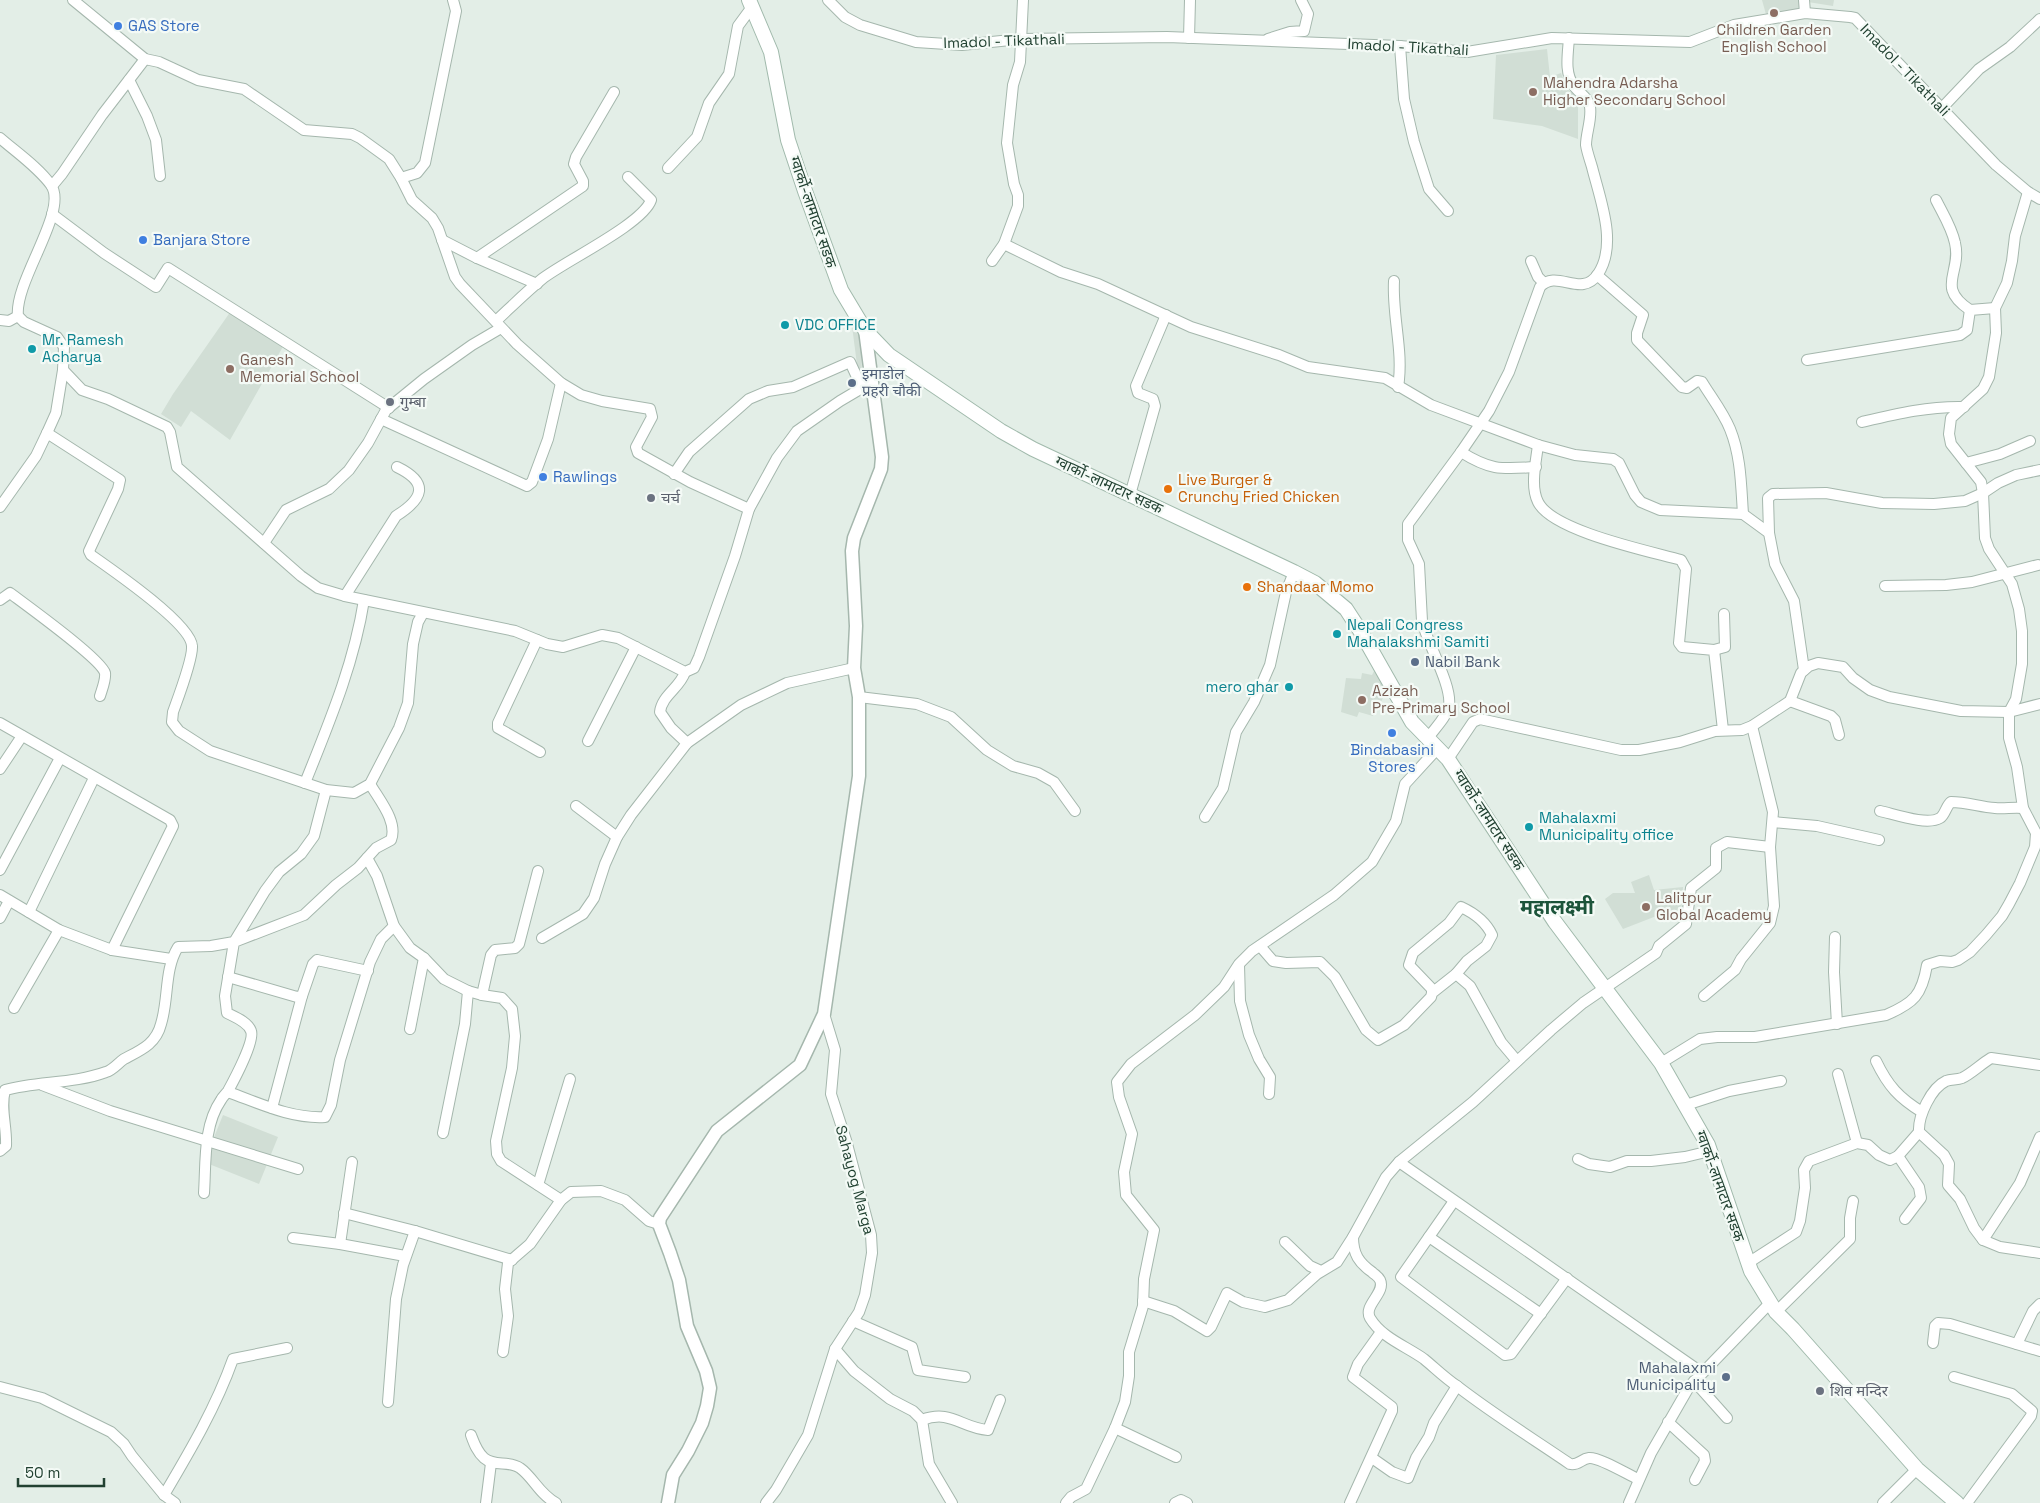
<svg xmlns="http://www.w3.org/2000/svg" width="2040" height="1503" font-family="'Space Grotesk','Noto Sans Devanagari',sans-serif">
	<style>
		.built { fill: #d1ded5 }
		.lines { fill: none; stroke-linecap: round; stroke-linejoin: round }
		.minor-casing { stroke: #a5b7ad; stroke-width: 12 }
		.tertiary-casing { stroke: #a5b7ad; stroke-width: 15 }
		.secondary-casing { stroke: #a1baac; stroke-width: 16 }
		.minor { stroke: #fff; stroke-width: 10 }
		.tertiary { stroke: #fff; stroke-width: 12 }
		.secondary { stroke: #fff; stroke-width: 14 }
		.education-dot { fill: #8d6e63; stroke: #f4faf6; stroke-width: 2 }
		.shop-dot { fill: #3f7fe0; stroke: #f4faf6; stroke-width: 2 }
		.culture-dot { fill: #0f9aa8; stroke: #f4faf6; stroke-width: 2 }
		.service-dot { fill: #5c6f8a; stroke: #f4faf6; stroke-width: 2 }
		.worship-dot { fill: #6b7280; stroke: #f4faf6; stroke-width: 2 }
		.food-dot { fill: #e8710a; stroke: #f4faf6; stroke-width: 2 }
		.labels { text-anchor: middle; stroke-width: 4.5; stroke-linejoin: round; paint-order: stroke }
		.shop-label { font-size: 15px; fill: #366cbe; stroke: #f4faf6; text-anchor: start }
		.education-label { font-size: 15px; fill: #785e54; stroke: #f4faf6; text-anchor: start }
		.street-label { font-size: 15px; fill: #214131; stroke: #f4faf6 }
		.culture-label { font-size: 15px; fill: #0d838f; stroke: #f4faf6; text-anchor: start }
		.service-label { font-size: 15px; fill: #4e5e75; stroke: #f4faf6; text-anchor: start }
		.worship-label { font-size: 15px; fill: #5b616d; stroke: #f4faf6; text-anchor: start }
		.food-label { font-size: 15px; fill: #c56008; stroke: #f4faf6; text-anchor: start }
		.district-label { font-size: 20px; font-weight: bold; fill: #1c543a; stroke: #f4faf6 }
	</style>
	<rect width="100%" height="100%" fill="#e3eee7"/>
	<g class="built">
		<path d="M1762,0h37l1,8 -33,10z"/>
		<path d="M1808,0h26l-1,6 -25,-4z"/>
		<path d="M1547,49l3,28 11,-4 6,16 8,6 3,9v35l-36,-13 -49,-7 3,-64z"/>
		<path d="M233,308l52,35 -55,97 -39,-29 -10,16 -20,-13 12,-20z"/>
		<path d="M852,326l9,5 1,47 -3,2z"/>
		<path d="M1374,671l14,18 -15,27 -14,-4 -2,5 -16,-5 5,-34 15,1 1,-6 10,2z"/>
		<path d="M1649,875l5,15 29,-3 -2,28h-22l-36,14 -18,-30 8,-6h22l-4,-11z"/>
		<path d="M223,1115l55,22 -19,47 -55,-22z"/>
	</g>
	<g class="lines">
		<g class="minor-casing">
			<g id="minor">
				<path d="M73,0l72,59 14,3 39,18 46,9 60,41 48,4 8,4 29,21 12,19 11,22 20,18 6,10 17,49 5,7 57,60 44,39 20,12 21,6 48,8 2,8 -16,30 2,6 52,29 59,27"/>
				<path d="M828,0l17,17 15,8 56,17 46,3 59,-6 146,-2 233,9 67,6 85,-14 138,4 44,-17 71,-12 45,4 5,1 141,147 32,27 12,7"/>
				<path d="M1804,0l1,13"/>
				<path d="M1189,38l1,-38"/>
				<path d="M1268,39l22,-7 14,-1 4,-17 -7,-14"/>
				<path d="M1400,46l4,53 10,43 15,47 19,22"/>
				<path d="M129,80l18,36 9,24 4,36"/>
				<path d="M1941,109l38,-40 31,-22 30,-28"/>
				<path d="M0,138c16,14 38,29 51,47 18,26 -37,96 -33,131l6,6 33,15 7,10 -1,23 -7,43 -9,20 -11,23 -36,51"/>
				<path d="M668,168l29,-31 12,-34 20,-29 9,-48 14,-19"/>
				<path d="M401,178l16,-5 8,-10 31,-152 -3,-11"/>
				<path d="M52,186l10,-12 40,-59 43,-56"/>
				<path d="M1936,200c7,14 16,28 19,43 7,30 -20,44 15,67"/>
				<path d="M52,214l52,39 52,34 12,-19 221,140"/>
				<path d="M442,240l35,18 60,26"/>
				<path d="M1004,244l57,28 37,12 93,43 88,28 29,12 77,11 46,27 107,40 37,10 38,4 6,4 16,32 6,7 19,8 83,4 26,19 6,31 19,37 10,69"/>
				<path d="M477,258l106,-72v-5l-9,-17 2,-7 38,-65"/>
				<path d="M992,261l12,-17 14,-38v-11l-4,-11 -7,-41 6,-58 7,-23 3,-62"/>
				<path d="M1531,261l7,16 6,6"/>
				<path d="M1597,275l46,40 -6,18v7l45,47 5,1 10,-7 5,1c9,15 21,30 28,47 11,27 11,56 13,85"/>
				<path d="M1394,281c-2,36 10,71 4,106"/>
				<path d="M0,320l9,1 9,-5"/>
				<path d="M496,321c15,-14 30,-29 46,-42 23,-18 101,-55 109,-79l-23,-23"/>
				<path d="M1807,360l153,-25 7,-5 3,-20 25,-2"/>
				<path d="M63,370l19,20 26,9 59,28 3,5 7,35 124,109 17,12 27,8 170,35 32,13 16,3 39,-12 16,3 67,34 9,-4 5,-11 36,-101 14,-47 28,-51 20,-27 43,-30 22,-13 10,-3"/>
				<path d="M381,419l146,67 5,-4 16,-43 13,-56"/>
				<path d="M1862,422c34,-8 67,-16 102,-15"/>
				<path d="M47,433l73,47 -2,9 -29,62 2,4c20,14 100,69 101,91 1,13 -14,52 -19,66l-1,10 7,9 31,20 116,39 28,3 16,-9 29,-56 9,-25 5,-59 5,-22 5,-9"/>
				<path d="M1538,445c-2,17 -8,41 0,57 14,29 111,49 143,58l5,9 -7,74 3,4 32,3 9,80"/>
				<path d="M1461,452c30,19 41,17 75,15"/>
				<path d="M1966,463l34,-9 30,-13"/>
				<path d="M674,474l15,-22 60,-53 19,-8 25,-4 57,-25 12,26"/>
				<path d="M1130,495l25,-89 -2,-7 -15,-6 -2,-7 30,-71"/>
				<path d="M1769,533l-1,-35 5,-4 53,-1 56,10 52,1 31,-3 18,-8 15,-10 18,-8 24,-5"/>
				<path d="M264,543l22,-33 43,-21 20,-19 19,-27 18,-33 38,-31 48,-34 29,-17"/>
				<path d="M1885,586l61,-1 26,-3 66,-17"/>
				<path d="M345,596l51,-80c27,-17 34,-33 1,-49"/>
				<path d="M0,600l10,-7c16,12 91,66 95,80 1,7 -3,16 -5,23"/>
				<path d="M537,640l-39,83v5l42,24"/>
				<path d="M1714,650l11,-3 -1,-33"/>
				<path d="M685,672c-5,16 -23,23 -25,40l11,16 16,15"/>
				<path d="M859,697l58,7 34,13 36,33 26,16 25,7 16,9 21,29"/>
				<path d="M1790,701l41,15 4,4 4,15"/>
				<path d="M0,723l170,97 3,6 -61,124"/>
				<path d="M1428,738c7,-10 19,-21 21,-33 3,-20 -22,-62 -27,-84l-3,-57 -11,-24v-16l53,-72 28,-41 20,-39 31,-85c17,-19 41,12 58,-13 20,-30 2,-75 -6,-107 -2,-7 -5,-15 -6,-22 0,-12 6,-26 4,-38 -1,-9 -11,-14 -16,-21 -10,-13 -6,-32 -5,-48"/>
				<path d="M588,741l48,-94"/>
				<path d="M1448,759l25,-37 7,-3 141,31h18l41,-8 35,-11 27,-1 10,-4 38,-25 11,-28 8,-7 9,-3 25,4 10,11 17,12 19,7 72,14 48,1 31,-8"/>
				<path d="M0,769l22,-33"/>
				<path d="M305,783c24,-60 49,-119 59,-183"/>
				<path d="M576,806l41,31"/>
				<path d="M1880,811c14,3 47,15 60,7 5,-3 6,-12 11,-16 16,0 29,5 44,6 9,1 18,-1 28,0"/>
				<path d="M1205,817l18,-29 13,-56 18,-30 16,-37 16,-73 8,-20"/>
				<path d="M1773,822l44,4 62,14"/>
				<path d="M367,858l10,18 17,50 16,22 14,10 20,21 24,12 14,4 20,3 10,11 3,27 -3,32 -16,73 1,13 4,7 60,39"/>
				<path d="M0,870l60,-112"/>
				<path d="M0,895l59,35 53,20 59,9"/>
				<path d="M29,912l65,-134"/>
				<path d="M0,918l9,-17"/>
				<path d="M1835,937l-1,35 3,52"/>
				<path d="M542,938l41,-24 11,-16 11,-34 12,-27 14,-22 56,-72 54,-38 46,-22 67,-15"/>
				<path d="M1260,946l13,15 13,2 34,-1 15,15 31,53 12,10 26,-15 27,-28 1,-4 24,-19 11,-13 19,-15 6,-11c-6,-13 -18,-22 -31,-28l-12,16 -36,30 -4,12 23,24v4"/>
				<path d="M1239,965l1,36 9,34 10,24 11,18 -1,17"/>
				<path d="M1456,974l14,12 31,56 16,19"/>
				<path d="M228,977l69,20 5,-1 11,-32 4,-4 51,11"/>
				<path d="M482,995l9,-40 4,-5 20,-2 4,-4 19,-73"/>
				<path d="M1704,996l31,-26 6,-11 29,-36 4,-17 -4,-59 3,-35 -21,-86"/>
				<path d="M14,1008l45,-78"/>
				<path d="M410,1029l14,-71"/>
				<path d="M1876,1061c12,25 23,37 46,51"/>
				<path d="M1661,1063l39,-24 17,-2h38l131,-22c28,-12 36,-20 41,-50l13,-4 12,1 6,-2 12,-8 16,-17 16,-19 7,-12 11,-21 15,-36 1,-14 -13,-25 -6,-41 -8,-29v-26l7,-13 6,-35v-33l-3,-22 -7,-25 -23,-35 -4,-11 -2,-45 -2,-11 -30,-38 -2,-10 2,-16 32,-29 6,-12 7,-44 -1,-25 12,-25 5,-22 3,-25 13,-44"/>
				<path d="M2040,1065l-49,-7c-10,6 -20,16 -29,20 -5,2 -11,1 -16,3 -15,7 -28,35 -27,51l25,23 5,9 -1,21 12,14 14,29 9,12 17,7 40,6"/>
				<path d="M1838,1074l19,69"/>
				<path d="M42,1085l68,26 188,58"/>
				<path d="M228,1092c31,11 63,27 97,25l6,-12 9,-45 30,-98 11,-23 13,-13"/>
				<path d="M1686,1105l43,-14 52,-10"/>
				<path d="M272,1108l30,-112"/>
				<path d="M443,1133l22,-109 3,-33"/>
				<path d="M0,1151l6,-5c1,-20 -6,-37 -1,-56 33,-9 68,-6 101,-18 7,-2 12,-9 18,-13 17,-9 32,-15 37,-35 8,-26 3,-54 17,-77l33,-1 23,-4 31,-51 14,-19 22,-18 13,-18 12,-46"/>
				<path d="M1898,1156l21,31 2,11 -16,21"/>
				<path d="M1578,1159l11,5 21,3 17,-6h24l34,-4 25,-6"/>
				<path d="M1399,1162l302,210"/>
				<path d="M538,1185l32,-106"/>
				<path d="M204,1193c2,-30 -1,-67 17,-93 2,-4 5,-6 7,-9 6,-11 27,-50 23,-60 -3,-9 -16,-14 -24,-18l-2,-17 9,-54 70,-27 32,-30 22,-17 18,-20 15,-8c7,-18 -11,-39 -21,-56"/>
				<path d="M1454,1201l-53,76 104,78 6,-1 56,-76"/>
				<path d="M344,1213l71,18 97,29"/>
				<path d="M1353,1237c0,17 6,26 19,35 3,3 6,4 8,8 6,13 -17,25 -10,38 12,20 36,28 54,41 11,9 21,19 33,27 36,28 75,52 113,78 8,2 11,-5 19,-6 10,-1 38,16 49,21"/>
				<path d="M1429,1237l112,77"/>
				<path d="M293,1238l47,6 65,12"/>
				<path d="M1983,1240l37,-57 20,-46"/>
				<path d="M1285,1242l25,24 11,5"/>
				<path d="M340,1244l12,-82"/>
				<path d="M1748,1263l48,-31 4,-11 5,-33 -1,-18 5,-9 48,-18 11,2 11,10 11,5 8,-4 21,-24"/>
				<path d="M1143,1301l31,10 33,20 4,-4 16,-34 16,9 22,5 23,-7 29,-26 20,-12 16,-25 33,-60 13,-15 74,-60 78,-72 32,-27 73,-50 3,-7 27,-22 5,-36 25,-20v-20l11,-6 43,5"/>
				<path d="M1776,1312l74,-73v-21l3,-17"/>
				<path d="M853,1321l59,26 6,23 47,7"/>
				<path d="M1933,1343l2,-17 3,-3 12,1 90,27"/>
				<path d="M2017,1344l16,-33 7,-7"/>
				<path d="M835,1349l19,22 36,28 23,12 9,9 7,44 23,39"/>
				<path d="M503,1352l5,-36 -3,-27 3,-26 22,-19 31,-44 10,-8 30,-1 24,9 24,21 10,3"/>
				<path d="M1954,1377l58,17 20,17 -1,5 -5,7 -59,80"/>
				<path d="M1694,1381l33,37"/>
				<path d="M0,1387l42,11 69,34 13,12 8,12 32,39 11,8"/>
				<path d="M388,1402l8,-103 7,-34 12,-34"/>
				<path d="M922,1420c29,-11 39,8 66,10l12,-30"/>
				<path d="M1668,1422l36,33 1,6 -10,19"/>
				<path d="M1115,1428l61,29"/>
				<path d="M471,1435c3,8 6,17 13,23 10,9 25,2 36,10 13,9 19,26 36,35"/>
				<path d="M1372,1458l20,14 16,6 8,-20 13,-21 5,-14 23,-37"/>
				<path d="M164,1495c26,-44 52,-88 69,-136l54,-11"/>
				<path d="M486,1503l5,-40"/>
				<path d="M766,1503l10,-13 32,-55 27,-86 24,-37 6,-17 7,-42 -1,-18 -25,-95 -15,-46 4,-44 -11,-36"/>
				<path d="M1066,1503l5,-6 15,-8 29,-61 10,-26 4,-26v-24l14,-46 1,-27 10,-49 -28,-35 -2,-23 8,-38 -13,-37 -2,-15 14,-18 64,-49 29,-28 15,-23 13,-13 82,-56 38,-33 24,-41 9,-37 33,-36"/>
				<path d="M1175,1503l6,-3 6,3"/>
				<path d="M1350,1503l42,-92v-4l-39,-30 5,-13 23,-32"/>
				<path d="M1629,1503l22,-50 38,-66 81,-84"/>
				<path d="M1883,1503l34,-34"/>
			</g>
		</g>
		<g class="tertiary-casing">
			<path id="tertiary" d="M668,1503l5,-28 15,-24 14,-28 5,-17 3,-18 -4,-17 -19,-45 -8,-46 -9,-27 -11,-29 1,-6 57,-87 83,-66 24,-51 35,-238v-79l-5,-29 2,-42 -4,-75 2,-13 27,-69 1,-12 -17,-127"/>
		</g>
		<g class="secondary-casing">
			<path id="secondary" d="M749,0l22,52 17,88 17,51 36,99 24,40 24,25 112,76 32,18 261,123 21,11 31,26 15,23 51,90 36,37 107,163 106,141 47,82 43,126 25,41 17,17 124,140 40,34"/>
		</g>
		<use href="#minor" class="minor"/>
		<use href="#tertiary" class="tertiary"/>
		<use href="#secondary" class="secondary"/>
	</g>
	<g class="education-dot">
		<circle cx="1774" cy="13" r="5"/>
		<circle cx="1533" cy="92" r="5"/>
		<circle cx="230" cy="369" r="5"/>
		<circle cx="1362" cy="700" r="5"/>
		<circle cx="1646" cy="907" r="5"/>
	</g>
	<g class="shop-dot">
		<circle cx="118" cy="26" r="5"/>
		<circle cx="143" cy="240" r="5"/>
		<circle cx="543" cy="477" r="5"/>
		<circle cx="1392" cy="733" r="5"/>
	</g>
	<g class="culture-dot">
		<circle cx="785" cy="325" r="5"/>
		<circle cx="32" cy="349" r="5"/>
		<circle cx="1337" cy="634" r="5"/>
		<circle cx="1289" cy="687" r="5"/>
		<circle cx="1529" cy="827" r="5"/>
	</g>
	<g class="service-dot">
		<circle cx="852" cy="383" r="5"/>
		<circle cx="1415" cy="662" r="5"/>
		<circle cx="1726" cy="1377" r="5"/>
	</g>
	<g class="worship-dot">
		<circle cx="390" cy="402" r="5"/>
		<circle cx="651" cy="498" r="5"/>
		<circle cx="1820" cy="1391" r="5"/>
	</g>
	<g class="food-dot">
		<circle cx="1168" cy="489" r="5"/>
		<circle cx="1247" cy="587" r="5"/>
	</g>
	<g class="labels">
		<g class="shop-label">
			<text x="128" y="31">GAS Store</text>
			<text x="153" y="245">Banjara Store</text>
			<text x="553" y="482">Rawlings</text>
			<text x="1392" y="755" text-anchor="middle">Bindabasini<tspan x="1392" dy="17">Stores</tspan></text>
		</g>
		<g class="education-label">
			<text x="1774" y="35" text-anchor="middle">Children Garden<tspan x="1774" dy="17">English School</tspan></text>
			<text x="1543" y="88">Mahendra Adarsha<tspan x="1543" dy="17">Higher Secondary School</tspan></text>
			<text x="240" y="365">Ganesh<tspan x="240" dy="17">Memorial School</tspan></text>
			<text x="1372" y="696">Azizah<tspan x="1372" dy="17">Pre-Primary School</tspan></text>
			<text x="1656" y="903">Lalitpur<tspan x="1656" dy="17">Global Academy</tspan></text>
		</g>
		<g class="street-label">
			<text transform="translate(1004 41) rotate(-2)" y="5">Imadol - Tikathali</text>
			<text transform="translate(1408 47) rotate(3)" y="5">Imadol - Tikathali</text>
			<text transform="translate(1905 70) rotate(46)" y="5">Imadol - Tikathali</text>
			<text transform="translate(813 212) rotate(71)" y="5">ग्वार्को-लामाटार सडक</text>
			<text transform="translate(1109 485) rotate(25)" y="5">ग्वार्को-लामाटार सडक</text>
			<text transform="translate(1489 820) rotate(57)" y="5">ग्वार्को-लामाटार सडक</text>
			<text transform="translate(855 1180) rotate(75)" y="5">Sahayog Marga</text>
			<text transform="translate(1720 1186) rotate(70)" y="5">ग्वार्को-लामाटार सडक</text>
		</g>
		<g class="culture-label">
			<text x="795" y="330">VDC OFFICE</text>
			<text x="42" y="345">Mr. Ramesh<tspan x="42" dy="17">Acharya</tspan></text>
			<text x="1347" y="630">Nepali Congress<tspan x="1347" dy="17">Mahalakshmi Samiti</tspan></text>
			<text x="1279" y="692" text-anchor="end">mero ghar</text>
			<text x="1539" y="823">Mahalaxmi<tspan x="1539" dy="17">Municipality office</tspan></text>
		</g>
		<g class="service-label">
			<text x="862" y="379">इमाडोल<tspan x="862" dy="17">प्रहरी चौकी</tspan></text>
			<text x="1425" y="667">Nabil Bank</text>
			<text x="1716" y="1373" text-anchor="end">Mahalaxmi<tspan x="1716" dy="17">Municipality</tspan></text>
		</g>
		<g class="worship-label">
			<text x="400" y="407">गुम्बा</text>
			<text x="661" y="503">चर्च</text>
			<text x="1830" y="1396">शिव मन्दिर</text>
		</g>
		<g class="food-label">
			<text x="1178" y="485">Live Burger &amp;<tspan x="1178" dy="17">Crunchy Fried Chicken</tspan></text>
			<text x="1257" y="592">Shandaar Momo</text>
		</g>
		<g class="district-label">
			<text x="1557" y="914">महालक्ष्मी</text>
		</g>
	</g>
	<path d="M18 1478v8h86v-8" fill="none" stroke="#214131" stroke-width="2.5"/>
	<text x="25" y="1478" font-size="15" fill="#214131" stroke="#f4faf6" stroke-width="4" paint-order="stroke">50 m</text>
</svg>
